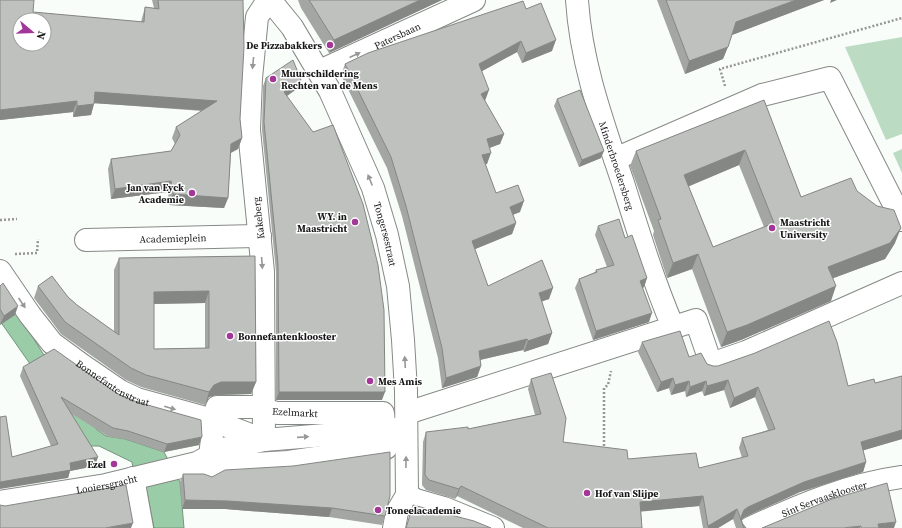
<svg xmlns="http://www.w3.org/2000/svg" width="902" height="528" font-family="'Source Serif 4',serif">
	<style>
		.green { fill: #bbdcc3 }
		.water { fill: #9acda7; stroke: #72967c }
		.lines { fill: none; stroke-linecap: round; stroke-linejoin: round }
		.minor-casing { stroke: #868986; stroke-width: 24 }
		.path { stroke: #949795; stroke-width: 2.5; stroke-dasharray: 2 2; stroke-linecap: butt }
		.minor { stroke: #fff; stroke-width: 22 }
		.wall { fill: #a3a6a3; fill-rule: evenodd }
		.shaded-wall { fill: #858785 }
		.building { fill: #bec1be; stroke: #858785; fill-rule: evenodd }
		.oneway { fill: #969796 }
		.poi-dot { fill: #a23797; stroke: #fff; stroke-width: 1.5 }
		.labels { text-anchor: middle; stroke-width: 3; stroke-linejoin: round; paint-order: stroke }
		.street-label { font-size: 10px; fill: #161716; stroke: #fff }
		.poi-label { font-size: 10px; font-weight: bold; fill: #161716; stroke: #fff; text-anchor: start }
	</style>
	<rect width="100%" height="100%" fill="#f9fdfa"/>
	<g class="green">
		<path d="M902,37v97l-16,6 -41,-93z"/>
		<path d="M902,149v24l-9,-20z"/>
	</g>
	<path class="water" d="M17,312l30,48 50,70 9,6 19,3 39,13 16,30 4,46h-30l-9,-46 -12,-14 -1,-6 -33,-16h-16l-34,-55 -49,-70z"/>
	<g class="lines">
		<g class="minor-casing">
			<g id="minor">
				<path id="s1" d="M270,0l22,27 38,64 43,97 14,47 11,51 5,54 3,51 1,104"/>
				<path id="s2" d="M577,0c4,64 26,123 46,183 15,48 30,97 50,144"/>
				<path id="s3" d="M320,71l154,-71"/>
				<path d="M615,159l147,-64 68,-17 72,142"/>
				<path id="s4" d="M86,240l174,-4"/>
				<path id="s5" d="M0,271l30,44 22,28 30,22 38,26 17,8 69,19 58,22"/>
				<path d="M217,407h38l22,6h106l3,35 -98,14 -70,4 -10,7 4,-34 -2,-10z"/>
				<path d="M407,413l289,-93 15,44 35,-12 156,-69"/>
				<path d="M264,440l-1,-168 -14,-142 2,-52 6,-61 11,-17"/>
				<path d="M133,478l9,50"/>
				<path d="M407,495l9,5 28,8 49,20"/>
				<path id="s6" d="M0,502l106,-17 91,-22 26,-14 41,-9 135,-11"/>
				<path d="M394,528l3,-16 10,-17"/>
				<path id="s7" d="M750,528c48,-22 99,-44 152,-51"/>
			</g>
		</g>
		<g class="path">
			<path d="M725,86l-5,-17 182,-51"/>
			<path d="M0,220l17,-1"/>
			<path d="M15,254l22,-1 1,-14"/>
			<path d="M604,450v-62l4,-3 3,-14"/>
		</g>
		<use href="#minor" class="minor"/>
	</g>
	<g class="wall">
		<path d="M0,0l33,12 108,10 1,-4 3,-11 9,1 -2,-8h91l-3,119 2,19 -4,11 -7,4 -3,45 -4,10 -55,-3 -1,-13 -57,7 -3,-30 3,-10 60,-8 4,-7 -3,-6 4,-11 26,-16 -108,-8 -3,12 -18,2v-5l-73,8z"/>
		<path d="M298,0h144l-113,53 -28,-45z"/>
		<path d="M657,0h167l-92,35 -9,24 -38,15z"/>
		<path d="M526,9l26,42 -30,12 -5,-11 -35,19 3,30 19,33 -4,10 -10,4 -3,16h-2l11,29 24,19 -7,3 3,8 -4,11 -37,15 13,37 61,13 -8,2 11,32 -4,11 -24,8 -1,-2 -43,10 1,6 -4,11 -35,11 -4,-30 -36,-142 -15,-48 -46,-93 4,-11z"/>
		<path d="M266,78l32,10 -11,8 95,304h-106v-128l-14,-142 1,-44z"/>
		<path d="M557,99l44,59 -22,9 -25,-61z"/>
		<path d="M764,100l37,97 56,-6 38,52 -10,16 -52,19 -2,23 -90,39 -20,7 -29,-78 -25,9 -14,-43 1,-4 -24,-65 6,-15zM739,165l25,62 -51,20 -25,-61z"/>
		<path d="M598,226l27,12 22,40 -3,9 -1,1 6,34 -56,18 -18,-52 4,-9 16,-7 1,-2 11,-3 -12,-32z"/>
		<path d="M255,256l1,126 -5,12 -34,1 -8,2 -4,8 -64,-18 -15,-7 -65,-46 -27,-36 4,-12 30,11 9,8 37,27v-62l5,-12zM205,303v45l-51,1v-45z"/>
		<path d="M0,286l15,29 -15,10z"/>
		<path d="M642,342l47,15 24,9 135,20 27,-3 27,-7v63l-39,11 3,12 -3,10 -63,20 -55,25 -3,2v4l4,5h-10l-3,-9 -15,9h-15l-4,-22 -58,5 1,17h-119l-66,-32 -2,3 -29,-9 -4,-5 1,-43 3,-10 42,-3 67,-14 -7,-26 3,-10 32,63 65,17 71,9 43,-10 -3,-10 3,-10 26,-8 -13,-33 -25,11 -6,-18 -20,6 -2,-5 -16,6 -1,-6 -14,4 -2,-7 -12,4 -19,-40z"/>
		<path d="M23,367l95,27 81,51 -35,7 -39,-13 -16,-2 -37,-23 23,52 -25,5 -2,7 -17,-32 -31,-70z"/>
		<path d="M183,474l29,3 173,39 -3,9 -53,-8 -104,-8h-43l-2,-27z"/>
		<path d="M413,505l78,23h-85z"/>
	</g>
	<g class="shaded-wall">
		<path d="M420,0h22l-113,53 5,-13z"/>
		<path d="M796,0h28l-92,35 4,-13z"/>
		<path d="M831,0h6l-7,3z"/>
		<path d="M556,40l-4,11 -30,12 4,-10z"/>
		<path d="M521,41l-4,11 -42,23 4,-11z"/>
		<path d="M728,47l-5,12 -38,15 4,-13z"/>
		<path d="M301,80l-3,8 -17,12 3,-8z"/>
		<path d="M489,90l-4,11 -4,-7z"/>
		<path d="M95,92l122,9 -4,10 -122,-8z"/>
		<path d="M77,101l-4,11 -73,8v-10z"/>
		<path d="M94,104l-3,11 -18,2 4,-11z"/>
		<path d="M504,134l-4,10 -17,6 4,-11z"/>
		<path d="M242,138l-4,11 -10,5 3,-10z"/>
		<path d="M745,150l-6,15 -61,26 6,-16z"/>
		<path d="M604,151l-3,7 -22,9 3,-7z"/>
		<path d="M491,153l-4,11 -9,2 4,-11z"/>
		<path d="M171,181l-3,11 -57,7 4,-10z"/>
		<path d="M173,194l55,4 -4,10 -55,-3z"/>
		<path d="M524,201l-4,11 -14,5 4,-10z"/>
		<path d="M516,223l-4,11 -44,18 4,-11z"/>
		<path d="M901,228l-6,15 -10,16 -62,23 5,-15z"/>
		<path d="M698,254l-6,15 -25,9 6,-15z"/>
		<path d="M647,278l-3,9 -7,3 3,-9z"/>
		<path d="M836,286l-5,15 -90,39 -20,7 6,-15z"/>
		<path d="M553,288l-4,11 -14,5 4,-11z"/>
		<path d="M209,291l-4,12 -56,1 5,-12z"/>
		<path d="M18,306l-3,9 -15,10 4,-9z"/>
		<path d="M652,313l-3,9 -56,18 3,-9z"/>
		<path d="M552,333l-4,11 -24,8 4,-11z"/>
		<path d="M527,339l-4,11 -48,11 4,-10z"/>
		<path d="M481,366l-4,11 -35,11 4,-10z"/>
		<path d="M673,378l-4,10 -12,4 4,-10z"/>
		<path d="M728,380l-4,10 -20,6 3,-10z"/>
		<path d="M689,381l-4,10 -14,4 4,-10z"/>
		<path d="M706,381l-4,10 -16,6 4,-10z"/>
		<path d="M221,382h35l-5,12 -34,1 -8,2 -4,8 4,-13 5,-7z"/>
		<path d="M758,387l-3,10 -25,11 4,-10z"/>
		<path d="M279,392h106l-3,8h-106z"/>
		<path d="M902,430v9l-44,13 3,-10z"/>
		<path d="M202,437l-3,8 -35,7 3,-8z"/>
		<path d="M98,457l-3,9 -25,5 -2,7 -68,11v-7l70,-19z"/>
		<path d="M866,462l-3,10 -63,20 -55,25 -5,3 4,-10 4,-3 56,-25z"/>
		<path d="M461,486l-4,10 -2,3 4,-10z"/>
		<path d="M703,496l-4,10 -62,6 3,-10z"/>
		<path d="M185,500l43,1 104,7 -3,9 -104,-8h-43z"/>
		<path d="M737,509l-4,10 -15,9h-10v-2z"/>
		<path d="M896,522l-2,6h-17l1,-4z"/>
		<path d="M133,523l-2,5h-26z"/>
		<path d="M861,526l-1,2h-17z"/>
	</g>
	<g class="building">
		<path d="M0,0h34l-1,12 111,10 1,-15 14,2 -1,-9h85l1,47 -4,72 2,19 -11,6 -3,54 -55,-4 -2,-13 -56,8 -4,-30 60,-8 9,-16 -4,-8 41,-26 -122,-9 -1,12 -17,2v-5l-77,9zM20,20h24v24h-24z"/>
		<path d="M309,0h111l-86,40z"/>
		<path d="M666,0h130l-60,22 -8,25 -39,14z"/>
		<path d="M523,1l3,8 15,-6 15,37 -30,13 -5,-12 -42,23 10,26 -8,4 23,40 -17,5 4,14 -9,2 14,38 22,-8 6,16 -14,6 6,16 -44,18 16,45 54,-26 11,28 -14,5 13,40 -24,8 -1,-2 -48,12 2,15 -35,12 -4,-30 -36,-142 -15,-49 -46,-93 23,-11z"/>
		<path d="M293,60l8,20 -17,12 29,40 20,-7 30,79 15,61 6,45 1,82h-106l-1,-128 -14,-142 2,-44z"/>
		<path d="M580,90l24,61 -22,9 -25,-61z"/>
		<path d="M764,100l37,97 50,-19 6,13 20,15 17,4 7,18 -11,15 -62,24 8,19 -89,39 -20,7 -29,-78 -25,9 -15,-43 3,-1 -25,-68zM745,150l29,73 -61,24 -29,-72z"/>
		<path d="M619,219l6,19 7,-3 15,43 -7,3 12,32 -56,18 -17,-52 18,-7 -1,-2 18,-5 -16,-39z"/>
		<path d="M255,256l1,126h-35l-7,3 -5,7 -63,-17 -15,-7 -66,-46 -27,-36 14,-10 16,21 9,8 42,30v-77zM209,291v57l-55,1v-57z"/>
		<path d="M3,283l15,23 -14,10 -4,-7v-23z"/>
		<path d="M829,321l8,21 11,44 26,-7 1,4 27,-7v54l-41,12 5,20 -62,20 -56,25 -4,3 -3,7 1,6 4,5h-2l-7,-19 -29,17 -5,-30 -63,6 2,26h-94l-87,-42 -2,3 -30,-9 -4,-5 1,-43 42,-5v2l73,-15 -10,-35 20,-6 15,45 -3,24 64,8 1,9 68,-6 3,15 49,-12 -6,-18 33,-9 -17,-42 -24,11 -6,-18 -21,6 -1,-5 -16,6 -1,-6 -14,4 -2,-7 -12,4 -19,-40 38,-11 9,26 12,-4 6,11 6,2h5l37,-13z"/>
		<path d="M54,349l64,45 19,8 64,18 1,17 -35,7 -39,-13 -15,-3 -52,-31 37,60 -28,6 1,7 -71,12v-65l6,-1 6,41 46,-13 -35,-77z"/>
		<path d="M390,452v44l-5,20 -53,-8 -104,-7 -43,-1 -2,-26h21l8,3 13,-7 68,-4z"/>
		<path d="M887,483l9,39 -18,2 1,4h-18v-2l-18,2h-81l70,-29z"/>
		<path d="M126,485l7,38 -28,5h-105v-23l5,1z"/>
		<path d="M413,505l61,16 17,7h-85z"/>
	</g>
	<defs><path id="oneway-solid" d="M-6-.8H1V-3.2L6.5 0L1 3.2V.8H-6Z"/></defs>
	<g class="oneway">
		<use href="#oneway-solid" transform="translate(355 55) rotate(-25)"/>
		<use href="#oneway-solid" transform="translate(253 63) rotate(96)"/>
		<use href="#oneway-solid" transform="translate(370 180) rotate(-112)"/>
		<use href="#oneway-solid" transform="translate(262 263) rotate(86)"/>
		<use href="#oneway-solid" transform="translate(22 303) rotate(56)"/>
		<use href="#oneway-solid" transform="translate(405 362) rotate(-93)"/>
		<use href="#oneway-solid" transform="translate(170 408) rotate(16)"/>
		<use href="#oneway-solid" transform="translate(303 437) rotate(-4)"/>
		<use href="#oneway-solid" transform="translate(406 462) rotate(-89)"/>
	</g>
	<g class="poi-dot">
		<circle cx="330" cy="45" r="4"/>
		<circle cx="273" cy="79" r="4"/>
		<circle cx="192" cy="193" r="4"/>
		<circle cx="355" cy="222" r="4"/>
		<circle cx="772" cy="228" r="4"/>
		<circle cx="230" cy="336" r="4"/>
		<circle cx="370" cy="381" r="4"/>
		<circle cx="114" cy="464" r="4"/>
		<circle cx="587" cy="493" r="4"/>
		<circle cx="378" cy="510" r="4"/>
	</g>
	<g class="labels">
		<g class="street-label">
			<text dy="4" stroke="none"><textPath href="#s3" startOffset="85">Patersbaan</textPath></text>
			<text dy="4" stroke="none"><textPath href="#s2" startOffset="171">Minderbroedersberg</textPath></text>
			<text transform="translate(258 218) rotate(-97)" y="4">Kakeberg</text>
			<text dy="4" stroke="none"><textPath href="#s1" startOffset="263">Tongersestraat</textPath></text>
			<text dy="4" stroke="none"><textPath href="#s4" startOffset="87">Academieplein</textPath></text>
			<text dy="4" stroke="none"><textPath href="#s5" startOffset="162">Bonnefantenstraat</textPath></text>
			<text transform="translate(295 412) rotate(3)" y="4">Ezelmarkt</text>
			<text dy="4" stroke="none"><textPath href="#s6" startOffset="108">Looiersgracht</textPath></text>
			<text dy="4" stroke="none"><textPath href="#s7" startOffset="80">Sint Servaasklooster</textPath></text>
		</g>
		<g class="poi-label">
			<text x="322" y="49" text-anchor="end">De Pizzabakkers</text>
			<text x="281" y="77">Muurschildering<tspan x="281" dy="12">Rechten van de Mens</tspan></text>
			<text x="184" y="191" text-anchor="end">Jan van Eyck<tspan x="184" dy="12">Academie</tspan></text>
			<text x="347" y="220" text-anchor="end">WY. in<tspan x="347" dy="12">Maastricht</tspan></text>
			<text x="780" y="226">Maastricht<tspan x="780" dy="12">University</tspan></text>
			<text x="238" y="340">Bonnefantenklooster</text>
			<text x="378" y="385">Mes Amis</text>
			<text x="106" y="468" text-anchor="end">Ezel</text>
			<text x="595" y="497">Hof van Slijpe</text>
			<text x="386" y="514">Toneelacademie</text>
		</g>
	</g>
	<g transform="translate(32 32) rotate(109)"><circle r="19" fill="#ffffff" stroke="#a2a2a2"/>
	<path d="M0-3L7 15L0 10L-7 15Z" fill="#a23797"/>
	<text y="-6" font-size="11" font-weight="bold" text-anchor="middle" fill="#161716">N</text>
	</g>
</svg>
